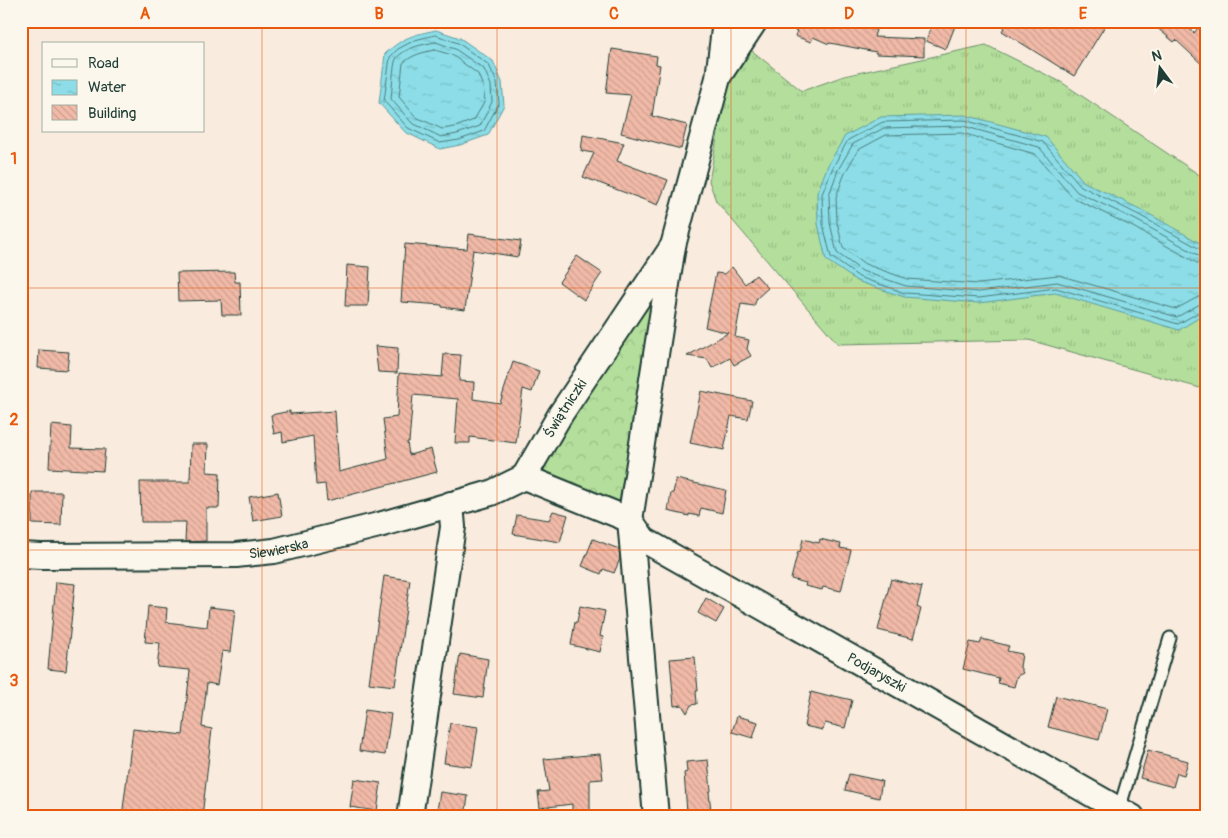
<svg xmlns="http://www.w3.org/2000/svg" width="1228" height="838" font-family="Pangolin,sans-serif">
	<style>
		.grass { fill: url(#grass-tufts); stroke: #698e68 }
		.forest { fill: url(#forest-crowns); stroke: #698e68 }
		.water { fill: url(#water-ripples); stroke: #609d9f }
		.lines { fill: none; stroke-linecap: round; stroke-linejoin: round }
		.shore { stroke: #4b7d7c; stroke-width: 1 }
		.building { fill: url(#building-back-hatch); stroke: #1f3d34 }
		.lane-casing { stroke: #1f3d34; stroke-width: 15 }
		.street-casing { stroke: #1f3d34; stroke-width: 28 }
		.lane { stroke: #fbf7ec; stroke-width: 11 }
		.street { stroke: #fbf7ec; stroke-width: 24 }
		.grid { fill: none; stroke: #e8590c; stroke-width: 1; stroke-opacity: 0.55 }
		.labels { text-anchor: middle; stroke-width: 5; stroke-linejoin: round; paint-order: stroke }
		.street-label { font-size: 14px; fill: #1f3d34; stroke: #fbf7ec }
		.neatline { fill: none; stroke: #e8590c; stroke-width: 2 }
		.grid-label { font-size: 16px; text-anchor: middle; font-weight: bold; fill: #e8590c }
	</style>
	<defs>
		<pattern id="grass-tufts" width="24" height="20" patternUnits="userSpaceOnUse" patternTransform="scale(1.25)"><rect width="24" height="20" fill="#b3de9b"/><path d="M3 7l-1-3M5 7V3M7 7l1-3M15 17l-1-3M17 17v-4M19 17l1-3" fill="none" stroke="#9abf86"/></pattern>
		<pattern id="forest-crowns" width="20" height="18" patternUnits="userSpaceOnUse" patternTransform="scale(1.25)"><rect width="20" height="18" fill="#b3de9b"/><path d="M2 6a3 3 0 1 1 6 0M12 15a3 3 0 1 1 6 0" fill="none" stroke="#9abf86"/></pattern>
		<pattern id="water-ripples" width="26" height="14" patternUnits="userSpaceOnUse" patternTransform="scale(1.25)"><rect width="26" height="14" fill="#8cdde7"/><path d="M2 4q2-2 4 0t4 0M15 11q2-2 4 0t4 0" fill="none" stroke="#78bfc7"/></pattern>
		<pattern id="building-back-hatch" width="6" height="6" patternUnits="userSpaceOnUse" patternTransform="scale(1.25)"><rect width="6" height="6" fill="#f1b9a7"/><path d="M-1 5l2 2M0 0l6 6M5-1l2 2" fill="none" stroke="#cea090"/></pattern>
	</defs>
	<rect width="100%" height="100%" fill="#f9ebde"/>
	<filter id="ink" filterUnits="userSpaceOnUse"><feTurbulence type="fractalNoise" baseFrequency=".02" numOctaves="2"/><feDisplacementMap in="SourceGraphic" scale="10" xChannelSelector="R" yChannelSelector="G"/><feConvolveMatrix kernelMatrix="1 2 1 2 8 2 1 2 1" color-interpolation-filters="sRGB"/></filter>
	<g filter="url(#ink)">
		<path class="grass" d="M986,45l75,37 146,98v210l-178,-50 -191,4 -122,-143 -7,-20 20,-106 22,-25 51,41 42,-15z"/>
		<path class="forest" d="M662,281l-39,227 -80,-28 -3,-22z"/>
		<g class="water">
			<path d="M436,30l24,8 33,23 9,21 2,23 -16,30 -28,10 -20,4 -35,-17 -26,-29 6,-49c18,-17 28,-19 51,-24z"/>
			<path d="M965,115l81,22 38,45 58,28 65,37v57l-2,10 -26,16 -124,-37 -76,10 -75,-6 -47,-16 -31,-21 -8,-36 -1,-31 11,-28 17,-29 36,-19z"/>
		</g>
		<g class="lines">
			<g class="shore">
				<path d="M436,35l22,8 31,22 8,18 2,20 -15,28 -25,9 -19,3 -32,-15 -24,-27 6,-44 8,-8 17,-9z"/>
				<path d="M436,42l19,7 29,20 7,16 1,17 -12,24 -23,8 -16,3 -29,-14 -21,-24c1,-8 2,-34 5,-40 7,-11 28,-15 40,-17z"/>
				<path d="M435,50l17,5 26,19 5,13 2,14 -11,19 -19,7 -13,2 -26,-12 -17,-20 4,-34c9,-8 20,-11 32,-13z"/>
				<path d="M1207,251l-5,-1 -63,-35 -58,-29 -38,-44 -79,-22 -81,2 -35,18 -15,27 -11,27 1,30 8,33 28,20 46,16 74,5 77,-10 122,36 25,-14 4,-1"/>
				<path d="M1207,257l-7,-1 -64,-36 -59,-28 -38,-45 -76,-21 -79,2 -31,16 -15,26 -9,25 1,28 7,30 25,18 44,15 73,6 78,-10 120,35 23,-13 7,-1"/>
				<path d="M1207,265l-10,-2 -64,-36 -60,-29 -38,-44 -73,-21 -76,2 -28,15 -13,23 -9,24 1,25 6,26 22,16 42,15 72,5 79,-9 118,34 22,-12 9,-2"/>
			</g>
		</g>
		<g class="building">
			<path d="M775,21h61l40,9 -2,7 50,2v17l-48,-2v-2l-46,-9 -1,1 -16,-7 -2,5 -16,-6 2,-5z"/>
			<path d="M933,21h24l-11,28 -20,-8z"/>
			<path d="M1008,21h100l-34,55 -72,-45z"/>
			<path d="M1149,21h31l14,12 10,-12h3v48l-31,-29 -2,2z"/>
			<path d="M612,49l45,7 -1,8 4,1 -8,51 35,9 -6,24 -60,-16 10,-38 -25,-2z"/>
			<path d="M583,135l41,8 -7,18 51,19 -10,25 -75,-28 11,-24 -13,-2z"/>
			<path d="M469,234l52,7 -3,16 -45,-7 -8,60 -23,-3v-2l-41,-3 4,-58 62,5z"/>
			<path d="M577,256l25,17 -18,27 -25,-18z"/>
			<path d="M347,265l23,2 -2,39h-23z"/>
			<path d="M732,267l13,17 11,-9 12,13 -11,10 -3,8 -13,-2 -6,33 14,3 -2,9 4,7 -17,9 -4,-7 -18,10 -5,-9 -20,-3 41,-23 -23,-6 11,-54 8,1z"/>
			<path d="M234,272l1,10h5l1,33h-19l-1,-15 -43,1 -1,-28z"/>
			<path d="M375,346l23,2 -1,25 -19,-1z"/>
			<path d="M39,350l30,2 -2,18 -29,-2z"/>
			<path d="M444,354l17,1 -2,26 15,1 -1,17 27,4 13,-41 26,9 -7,21 -9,-3 -7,54 -46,-6v6h-15l3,-44 -45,-4 -4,47h-2l2,13 22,-6 6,23 -110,29 -2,-17 -9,1 -3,-49 -30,6 -1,-10 -8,2 -3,-19 19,-4v3l45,-3 4,61 49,-13 -5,-40 14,-2 2,-44 43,4z"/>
			<path d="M701,391l51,10 -4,18 -17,-3 -7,34 -34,-7z"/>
			<path d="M51,425l21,2 -1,21 34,1 -2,22 -54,-3z"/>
			<path d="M191,444h17l-1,28 13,1 -1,35h-13v33l-21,1 1,-20h-45l-1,-40h50z"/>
			<path d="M676,479l50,11 -4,23 -21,-5 -2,8 -10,-2v2l-21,-5 3,-18h2z"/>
			<path d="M32,492h30l-1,33 -29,-1z"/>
			<path d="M278,492l4,24 -29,5 -4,-24z"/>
			<path d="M553,511l15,4 -8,27 -47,-8 4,-19 32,5z"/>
			<path d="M593,539l26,10 1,10 -6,14 -11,-4 -2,5 -19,-8z"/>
			<path d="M803,539l16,4 1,-4 21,5 -1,4 11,2 -10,41 -18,-4 -1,3 -17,-4 1,-3 -15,-4 7,-28 2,1z"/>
			<path d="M384,576l26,4 -15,106 -26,-3z"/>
			<path d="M891,579l31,8 -5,20 4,2 -8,30 -35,-9z"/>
			<path d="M56,582l19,2 -9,87 -18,-2z"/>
			<path d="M706,598l18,11 -8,14 -18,-10z"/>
			<path d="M148,606l19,2 -1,14 41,5 2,-20 26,3 -5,42 -8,-1 -5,34 -10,-2 -5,44 10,2 -10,88h-80l11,-88 50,6 7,-65 -33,-3 3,-24 -15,-1z"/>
			<path d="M580,606l25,5 -5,25 3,1 -3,15 -29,-7 4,-23h2z"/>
			<path d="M982,639l27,7 -2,5 15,3 -2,13 3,6 -6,3 -3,11 -16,-4 1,-5 -36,-9 7,-27 10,2z"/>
			<path d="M460,654l28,5 -5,39 -29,-4z"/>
			<path d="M695,657l3,34h-2l1,13 -6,1 -4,8 -5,-8 -8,1 -4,-47z"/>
			<path d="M811,692l19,5v-2l22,5 -7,28 -20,-5 -2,7 -19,-4z"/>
			<path d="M1056,696l51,13 -8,31 -51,-13z"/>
			<path d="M365,710l26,4 -6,41 -26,-4z"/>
			<path d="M737,716l21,6 -5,16 -21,-6z"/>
			<path d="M450,723l28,4 -6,40 -28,-4z"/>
			<path d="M1148,750l40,11 -4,14 -7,-2 -4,14 -33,-9z"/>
			<path d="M600,754l3,25 -13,1v37h-18v-13l-32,4 -2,-16 11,-1 -5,-32z"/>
			<path d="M708,760l3,31 -2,1 2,19 -24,1 -3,-39 3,-1 -1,-10z"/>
			<path d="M849,774l33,7 -3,17 -34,-8z"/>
			<path d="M354,779l27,4 -4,28 -27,-4z"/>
			<path d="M440,792l28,4 -3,21h-29z"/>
		</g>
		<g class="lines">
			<g class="lane-casing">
				<path id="lane" d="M1119,810l51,-172"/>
			</g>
			<g class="street-casing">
				<g id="street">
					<path d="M720,74l35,-53"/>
					<path id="s1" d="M524,477l36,-62 113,-169 45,-168 7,-57"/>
					<path d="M524,477l106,43"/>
					<path id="s2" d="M630,520l14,20 488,277"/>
					<path id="s3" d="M21,555l20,1 195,-1 38,-4 105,-26 112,-32 33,-16"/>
					<path d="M410,817l43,-290 -2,-23"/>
					<path d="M656,817l-26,-297 43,-274"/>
				</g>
			</g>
			<use href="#lane" class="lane"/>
			<use href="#street" class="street"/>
		</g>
	</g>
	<path class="grid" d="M262,21v796M497,21v796M731,21v796M966,21v796M21,288h1186M21,550h1186"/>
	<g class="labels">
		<g class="street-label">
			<text dy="5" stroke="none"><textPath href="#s1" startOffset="80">Świątniczki</textPath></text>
			<text dy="5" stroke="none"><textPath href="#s3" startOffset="258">Siewierska</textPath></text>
			<text dy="5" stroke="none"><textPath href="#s2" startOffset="292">Podjaryszki</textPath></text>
		</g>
	</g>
	<rect width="1228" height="838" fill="none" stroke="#fbf7ec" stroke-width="55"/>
	<rect x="42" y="42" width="162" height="90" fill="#fbf7ec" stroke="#a3ada2"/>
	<rect x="52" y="59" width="25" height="8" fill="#fbf7ec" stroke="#a3ada2"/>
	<text x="88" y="68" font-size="15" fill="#1f3d34">Road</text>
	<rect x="52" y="80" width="25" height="15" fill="url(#water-ripples)" stroke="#a3ada2"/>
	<text x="88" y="92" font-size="15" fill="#1f3d34">Water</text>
	<rect x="52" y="105" width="25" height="15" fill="url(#building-back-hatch)" stroke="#a3ada2"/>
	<text x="88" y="118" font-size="15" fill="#1f3d34">Building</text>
	<g transform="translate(1160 68) rotate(345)" stroke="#fbf7ec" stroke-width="4" paint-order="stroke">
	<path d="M0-4L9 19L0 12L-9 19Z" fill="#1f3d34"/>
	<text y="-8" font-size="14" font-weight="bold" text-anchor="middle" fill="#1f3d34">N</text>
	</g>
	<rect x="28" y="28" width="1172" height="782" class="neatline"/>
	<g class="grid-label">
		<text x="145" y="19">A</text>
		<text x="379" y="19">B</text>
		<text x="614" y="19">C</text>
		<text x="849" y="19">D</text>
		<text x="1083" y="19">E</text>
		<text x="14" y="164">1</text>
		<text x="14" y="425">2</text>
		<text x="14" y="686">3</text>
	</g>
</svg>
